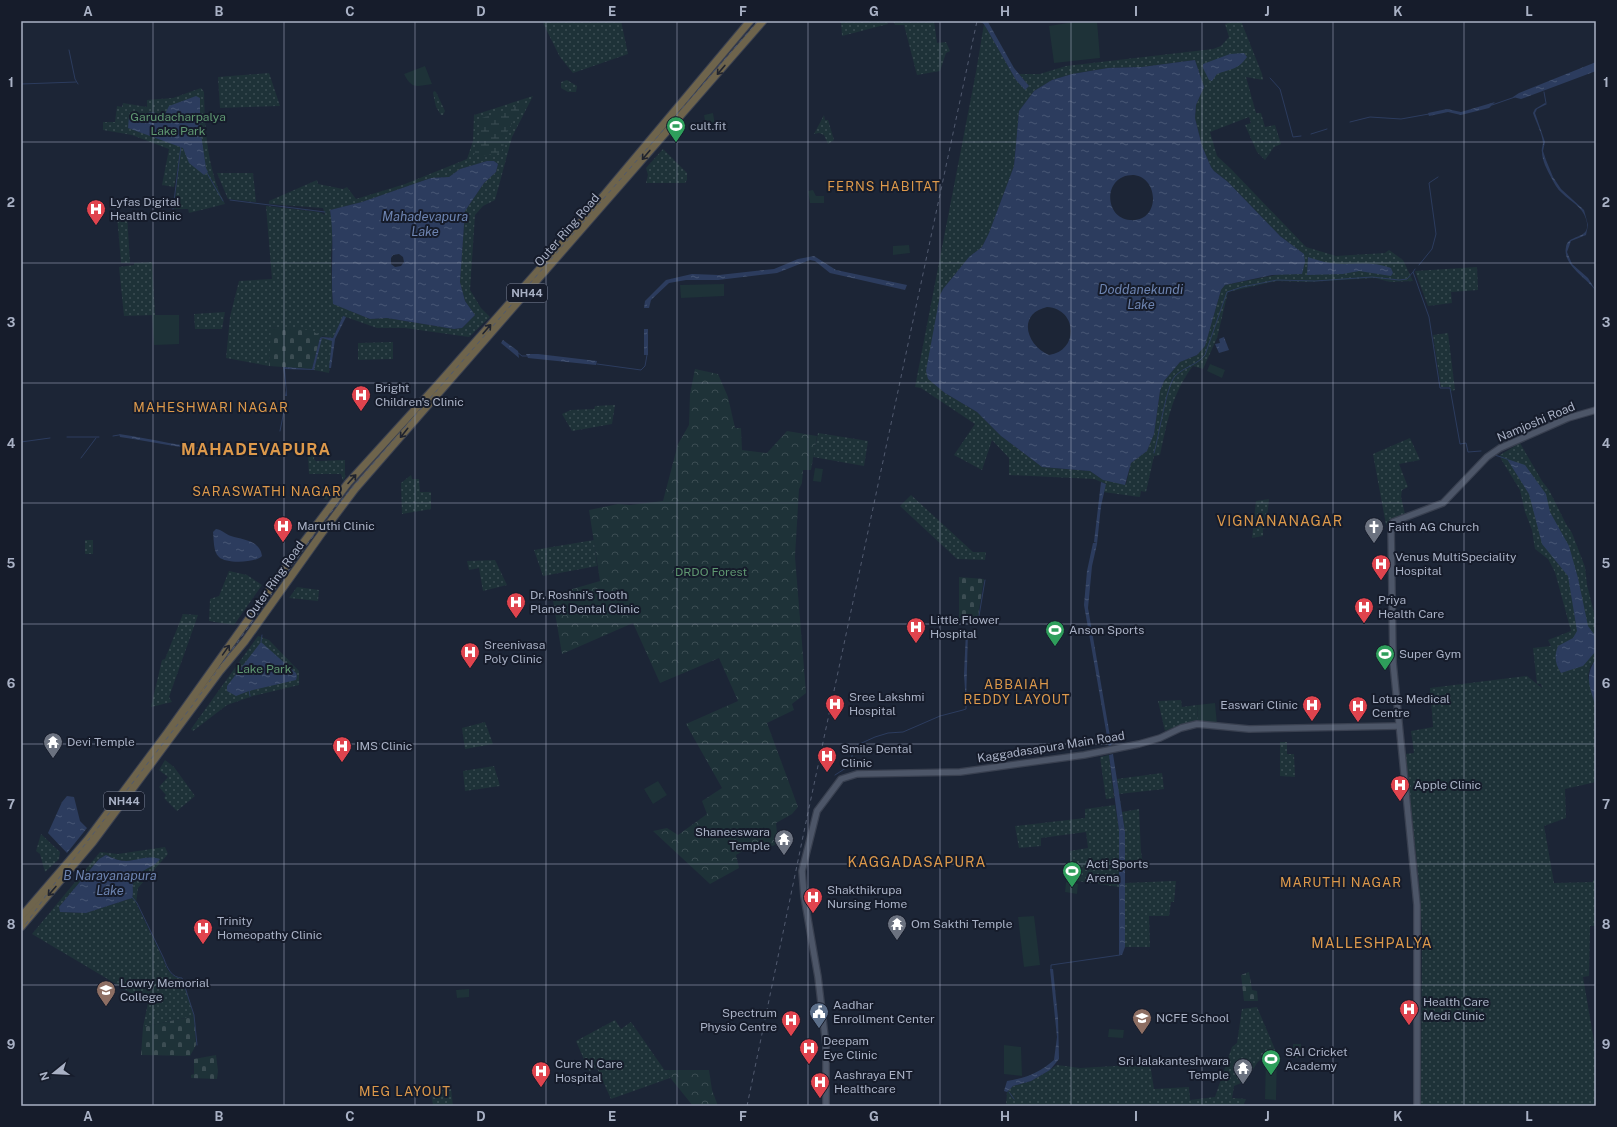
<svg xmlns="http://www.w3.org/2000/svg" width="1617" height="1127" font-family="'Public Sans',sans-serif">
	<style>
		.grass { fill: url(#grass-dots); fill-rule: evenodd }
		.forest { fill: url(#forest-crowns) }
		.wetland { fill: url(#wetland-marsh) }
		.cemetery { fill: url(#cemetery-stones) }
		.garden { fill: #1e3238 }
		.water { fill: url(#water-ripples); fill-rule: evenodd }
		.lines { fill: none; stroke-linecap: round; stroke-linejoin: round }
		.stream { stroke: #2c3c5e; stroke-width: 1 }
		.major-casing { stroke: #394050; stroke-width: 8 }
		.highway-casing { stroke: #3b4151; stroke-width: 9 }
		.major { stroke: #4d5668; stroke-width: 5.5 }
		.highway { stroke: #6e644c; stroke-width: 7 }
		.rail { stroke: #515a6f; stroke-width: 1; stroke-dasharray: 4 4; stroke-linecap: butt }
		.oneway { stroke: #1f232e }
		.grid { fill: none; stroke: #a9b1c5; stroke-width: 1; stroke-opacity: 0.55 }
		.labels { text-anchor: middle; stroke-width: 4; stroke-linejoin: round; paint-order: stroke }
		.shield { fill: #161c2b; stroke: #7d8497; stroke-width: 1 }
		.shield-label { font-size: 11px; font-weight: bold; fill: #a9b1c5 }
		.park-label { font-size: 12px; fill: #5f9771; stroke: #161c2b }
		.poi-label { font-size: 12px; fill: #a9b1c5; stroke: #161c2b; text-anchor: start }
		.street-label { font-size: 12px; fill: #a9b1c5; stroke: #161c2b }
		.neighbourhood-label { font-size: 13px; letter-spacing: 1px; fill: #dd994b; stroke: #161c2b }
		.water-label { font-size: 13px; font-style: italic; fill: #6d84b1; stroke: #161c2b }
		.quarter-label { font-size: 14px; letter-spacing: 1px; fill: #dd994b; stroke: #161c2b }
		.district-label { font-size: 16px; font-weight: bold; letter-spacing: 1px; fill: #dd994b; stroke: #161c2b }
		.neatline { fill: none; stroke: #a9b1c5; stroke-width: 1.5 }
		.grid-label { font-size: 13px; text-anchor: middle; font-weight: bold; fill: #a9b1c5 }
	</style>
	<defs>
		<pattern id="grass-dots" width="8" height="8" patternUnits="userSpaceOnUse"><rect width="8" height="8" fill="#1e3238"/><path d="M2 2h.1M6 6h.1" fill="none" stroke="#3c4d53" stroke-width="1.8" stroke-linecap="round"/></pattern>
		<pattern id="forest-crowns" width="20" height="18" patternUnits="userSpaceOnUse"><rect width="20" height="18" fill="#1e3238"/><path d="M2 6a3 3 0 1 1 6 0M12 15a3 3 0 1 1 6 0" fill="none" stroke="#3c4d53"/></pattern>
		<pattern id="wetland-marsh" width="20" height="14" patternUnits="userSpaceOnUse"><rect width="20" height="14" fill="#1e3238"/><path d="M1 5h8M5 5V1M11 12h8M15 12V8" fill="none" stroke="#3c4d53"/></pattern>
		<pattern id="cemetery-stones" width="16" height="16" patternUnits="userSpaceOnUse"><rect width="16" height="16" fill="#1e3238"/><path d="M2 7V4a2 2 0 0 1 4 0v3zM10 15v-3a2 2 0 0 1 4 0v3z" fill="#3c4d53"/></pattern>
		<pattern id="water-ripples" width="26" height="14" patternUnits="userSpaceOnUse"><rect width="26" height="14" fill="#2c3c5e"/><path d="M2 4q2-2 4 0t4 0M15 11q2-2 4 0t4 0" fill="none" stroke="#485674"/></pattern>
	</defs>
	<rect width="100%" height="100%" fill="#1c2536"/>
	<g class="grass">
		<path d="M551,21h70l7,33 -55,19 -13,-16 -17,-34z"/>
		<path d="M841,21h46l1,3 -46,12z"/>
		<path d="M893,21h41l3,22 9,-1 4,9 -4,2 -6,18 -23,4 -13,-50h-9z"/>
		<path d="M1234,21h7l21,53 1,6 -17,-3 10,36h5l4,14 10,-2 6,19 -7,3 -9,13 -8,-8 -12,-27 6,-2 -2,-6 -39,15 7,24 14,13 75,78 30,9 49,-3 4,-3 14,10 10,21 -23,1 -15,-4 -67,4 -31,-1 -49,11 -11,46 -14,31 -10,-3c-21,27 -26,57 -33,89l-6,1 -8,36 -5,-1 -1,6 -37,-5 3,-8 -12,-5 -85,-4v-17l-17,-18 -10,30 -28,-15 21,-31 -54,-36 -6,-1 61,-315 8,-48 32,56 13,6 -10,-12h21l26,-8 147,-17 8,-3 8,-9 -4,-13zM1195,60l9,27 -8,18 -1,13 7,28 9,21 3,4 14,11 52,54 24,18 -23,20 -56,11 -4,5 -16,56 -8,9 -17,7 -16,19 -4,10 -6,43 -7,17 -16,12 -5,21 -23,-4 -13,-9 -48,-4 -41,-31 -24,-24 -32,-19 -17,-14 12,-84 3,-6 26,-32 13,-10 7,-14 25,-67 5,-55 15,-20 18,-11 20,-6 36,-6 34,-1z"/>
		<path d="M269,73l11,33 -60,2 -2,-31z"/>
		<path d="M567,80l10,6 -1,6h-8l-7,-4v-6z"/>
		<path d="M201,88l3,4c1,39 3,76 21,112l-36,9 -1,-4h-14l6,-55 -6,33 -12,-2 7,-36 -37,-14 -29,-5v-8h12l2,-16 5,1 1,-4 24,4v-7l26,-2z"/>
		<path d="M434,91l2,1 9,19 -2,4h-2l-5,-8 -3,-14z"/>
		<path d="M533,96l-21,41 -17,63 -12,6 -8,9 -5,75 11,18 9,9 -21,20 -64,-9h-28l-34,-12 -10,22 -61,-11 -3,39 -43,-8 4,-41 9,-36 33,-2 -6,-73 53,6 6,3 -2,-7 -54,-4v-3l48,-21 1,4 25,5 4,-2 9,12 49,-15 62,-25 6,-18 1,-26zM487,161h7l4,3 -2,8 -12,11 -19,28 -5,71 5,19 10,14 -13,13 -8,1 -67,-11 -17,1 -17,-7 -21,-13 -1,-42 2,-30 -3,-17 32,-8 69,-24 18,-1 11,-8z"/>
		<path d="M824,115l1,5h3l6,20 -6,4 -4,-9 -5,-2 -5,1z"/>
		<path d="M663,149l24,24v7l-2,3h-39l2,-8 -2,-7z"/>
		<path d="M217,173h36l3,29 -28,-3z"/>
		<path d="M117,215h10l3,48h-9z"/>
		<path d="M152,262l3,53 -31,1 -5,-49 15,-2v-2z"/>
		<path d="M1477,267l1,23 -27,2 1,11 -24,3 -13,-35z"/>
		<path d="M225,312l-3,17h-27l-1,-15z"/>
		<path d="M1448,333l7,57 -4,1 -1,-4h-9l-8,-52z"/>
		<path d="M324,338l8,2 -3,33 -15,-3 7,-31z"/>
		<path d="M393,342v17l-35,1v-17z"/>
		<path d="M615,405l-3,19 -40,7 -10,-17 9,-4 23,-1 1,-3z"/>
		<path d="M818,433l50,8 -4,25 -51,-9z"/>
		<path d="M1410,438l10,22 -21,4 9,23 -6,3 -1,7 4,17 -13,6 -2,3 -4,2 -13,-71z"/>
		<path d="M307,441h9l-2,18 2,2 29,-1v15l1,1 -3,5 -2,-7h-32z"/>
		<path d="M1520,443l22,38 7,9 17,34 6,9 13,34 2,18 9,36v38l-6,8 -2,9 8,32v74l-31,7 1,29 -22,8 10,57 39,-1v-2h3v46h-6l-1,50 -6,1 13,76v53h-175l1,-176 -3,-48 -14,-128 9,-1 -3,-22 22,-4 -3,-39 97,-12 15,12 -1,-4h-4l-4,-36 18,-2 -3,-6 23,-9 -16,-59 -7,-13 -13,-10 -3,-19 -7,-18 -5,-22 -19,-31 -1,-4z"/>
		<path d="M411,475l1,4h7l1,13h11v17l-29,5 -1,-31z"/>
		<path d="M321,488h16l-10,12 -4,-2z"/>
		<path d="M911,495l62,57h13l-1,8 -28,-1 -57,-53z"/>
		<path d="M1269,499l-3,29 -3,1v7l-11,2 4,-37z"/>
		<rect x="85" y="540" width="8" height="14"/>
		<path d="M594,540l3,26 -54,10 -9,-26z"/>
		<path d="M495,560l12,25 -24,6 -4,-23 -10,2 -2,-9z"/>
		<path d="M229,571l18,4 15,10 -28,40 -25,-4 1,-22 9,-3z"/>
		<path d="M297,587l22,3 -1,11 -29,-3z"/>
		<path d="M183,614l15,1 -29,82 3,5 -21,5 11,-47 3,-1z"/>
		<path d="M258,636l11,4 30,31v14l-46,11 -26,9 -34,26 -2,-2z"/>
		<path d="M1181,700l1,7 15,-2 1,17 -15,2 -18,7 -7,-30z"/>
		<path d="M485,722l8,22 -28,5 -3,-21z"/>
		<path d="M1280,742h7v12h7l1,23 -15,-1z"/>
		<path d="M1109,755l5,43 -8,1 -6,-42z"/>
		<path d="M165,760l9,7 21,29 -18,15 -13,-13 2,-3 -7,-8 9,-10 -9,-7z"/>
		<path d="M494,766l6,20 -35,5 -2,-20z"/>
		<path d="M1162,773l2,16 -45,5 -2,-15z"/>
		<path d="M1115,805l4,25v57l-49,-7v-29l18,-3 -2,-16 -45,6v8l-22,2 -4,-22 70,-8v-9z"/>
		<path d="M1139,809l2,43 2,11 -18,-2v-29l-3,-20z"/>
		<path d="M41,834l19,18 -1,7 -14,13 -5,-18 -4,-3z"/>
		<path d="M165,847l3,7 -30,34 -2,15 28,58c2,9 9,17 18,18l12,37 -51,11 5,-24 -116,-69 68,-82 18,2zM106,855c16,9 26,6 43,2l-16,25 -1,16 -46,15 -26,-1 -1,-5 40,-48z"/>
		<path d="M1173,881h3l-2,21h-3l-2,14h-20l1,31h-25v-64z"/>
		<path d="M1257,1007l20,47h-11l-9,9 -11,18 -12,5 -2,12 14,1 -3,7h-237l1,-14 6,-6 18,-5 19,-11 7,-5 23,3 70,-4 4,25 35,-2 1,13 25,-3 17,-50 5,-4 5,-34z"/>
		<path d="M615,1020l6,9 10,-7 39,56 -59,21 -14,-31 -8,3 -13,-30z"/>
		<path d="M451,1089l2,17h-20l-2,-15z"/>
	</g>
	<g class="forest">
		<path d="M695,369l23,5 10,23 7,31h6l1,22 25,3 20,-22 30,5 -6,34h-8l-1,13 -3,6 -4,68 11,136 -14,11 2,6 -27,13 31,84 -6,7 -16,9 2,21 -15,5 -12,-3 -15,9 3,13 -29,16 -57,-53 14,-3 11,7 29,-21 -5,-13 20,-13 -36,-64 52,-23 -19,-43 -59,25 -27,-60 -71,31 -10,-59 48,-14 -11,-71 29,-6 12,1 33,-4 15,-57 11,-19 1,-31z"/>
		<path d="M664,1070h45l3,20 6,16h-25z"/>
	</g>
	<path class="wetland" d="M522,104l2,1c-7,11 -15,21 -19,33 -2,6 -1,11 -5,15l-27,4 7,-16 -1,-22z"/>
	<g class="cemetery">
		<path d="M271,327l39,3 13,7 -3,1 -8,31 -43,-3z"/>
		<path d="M959,577l25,2 -6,37 -19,3z"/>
		<path d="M1249,972l3,18 5,1 1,10h-14l-3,-26z"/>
		<path d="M194,1016l2,29 -6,11 -49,-1 2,-28z"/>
		<path d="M216,1055l2,16 -1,8 -26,-1v-3l3,-1v-15z"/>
	</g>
	<g class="garden">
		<path d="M1080,21h17l3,37 -46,5 -5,-37z"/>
		<path d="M425,66l7,18c-15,2 -20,6 -28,-10z"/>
		<path d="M713,113l2,12 -9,2 -2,-12z"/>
		<path d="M813,190l3,6h8v7h-14l-2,-12z"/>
		<path d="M909,245l1,8 -17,2v-9z"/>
		<path d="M724,284v12l-43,2 -1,-13z"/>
		<path d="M152,315h27v29l-25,1z"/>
		<path d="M1210,364l15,6 -3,8 -15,-7z"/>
		<path d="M815,468l8,1 -2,13 -8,-1z"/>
		<path d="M1215,703l2,21 -19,-2 -1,-17z"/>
		<path d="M658,781l9,14 -14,9 -9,-15z"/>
		<path d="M1066,882l12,2 -1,10 -12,-2z"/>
		<path d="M1034,916l6,49 -16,2 -6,-50z"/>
		<path d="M469,989v8l-12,1 -1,-8z"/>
		<path d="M1109,1029l15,1 -1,8 -15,-1z"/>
		<rect x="1293" y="1044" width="8" height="14"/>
		<path d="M1004,1045l17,2 1,29 -18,-2z"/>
		<path d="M1266,1054h11l-1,46 -11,-1z"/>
	</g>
	<g class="water">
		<path d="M979,21l9,1 26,46 15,18 -4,4 -9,-10 -32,-56z"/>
		<path d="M1244,53l3,4c-9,13 -17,12 -30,17l-5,7 -3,-1 -6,-12v-4l27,-10z"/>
		<path d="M1195,60l9,27 -8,18 -1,13 7,28 9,21 3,4 14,11 52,54 24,18 1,8 -3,12 -30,1 -47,10 -4,5 -16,56 -8,9 -17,7 -16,19 -4,10 -6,43 -7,17 -16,12 -6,22 -22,-5 -13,-9 -48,-4 -41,-31 -24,-24 -32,-19 -17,-14 -2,-8 14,-76 3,-6 26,-32 13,-10 7,-14 25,-67 5,-55 15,-20 18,-11 20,-6 36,-6 34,-1zM1134,175c26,3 26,48 -4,45 -27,-2 -27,-46 4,-45zM1047,307c31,2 32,44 2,48 -22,-9 -33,-41 -2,-48z"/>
		<path d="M1596,62v9l-75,28 -8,-2 6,-4z"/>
		<path d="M196,96l4,2v29l6,41 2,4 -4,3 -15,-12 -6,-15 -55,-20 1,-12 3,-1 25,4 8,-5 4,-8z"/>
		<path d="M1495,102l-6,6 -28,7 -13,-3 -19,4 -1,-3 19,-4 14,3z"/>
		<path d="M1545,103l2,1 -10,5 -2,4 10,29 -2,9 3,9 7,17 8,12 23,21 4,15 -2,10 -15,6 -4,11 5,12 16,14 8,13c-9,-13 -34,-26 -30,-44 2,-14 27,-6 20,-28 -4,-13 -15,-17 -24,-26 -5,-4 -8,-10 -11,-16 -4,-7 -9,-17 -9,-25 -1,-3 1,-6 1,-9 -1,-10 -7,-21 -10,-30l2,-4z"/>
		<path d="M487,161h7l4,3 -2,8 -12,11 -19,28 -5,71 5,19 10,14 -13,13 -8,1 -67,-11 -17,1 -37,-15c-3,-31 2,-63 -3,-94l32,-8 69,-24 18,-1 11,-8zM399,254l4,3 1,5 -3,4 -6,1 -4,-3v-6l2,-3z"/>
		<path d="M814,256l22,14 71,15 -2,5 -75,-17 -15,-12 -5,-1 -33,13 -59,7h-32l-17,3 -18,17 -2,8h-5l1,-7 21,-21 26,-6 27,1 55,-6 24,-10z"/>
		<path d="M1308,257c7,2 15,5 22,6 20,3 40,-3 61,5l2,5 -2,3 -32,-5 -16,3 -36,1z"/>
		<path d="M343,316l3,1 -11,22 -4,29h-2l3,-27 -10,-3 -8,32 -29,-1 2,27h-2l1,-6 -3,-23 29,2 8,-31 2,-1 11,1z"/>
		<rect x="644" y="329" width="4" height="26"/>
		<path d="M1224,337l5,13 -10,3 -4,-9 5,-1 -1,-4z"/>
		<path d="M503,340l15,11 1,7 -18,-15z"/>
		<path d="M526,354h12l59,7 -1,4 -68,-7z"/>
		<path d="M119,434c38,5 74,17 112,14v3c-38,1 -74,-9 -111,-14z"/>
		<path d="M1507,459l18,6 21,29 4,18 19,34 9,32 10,48 8,11v14l-13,15 -22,7c-6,-9 -7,-17 -3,-27l15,-8 4,-7 -9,-55 -26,-32 -13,-50z"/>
		<path d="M1101,482l5,2 -5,22 -4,38 -5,22 -4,42 24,140h-3l-25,-143 3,-34 6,-28h4l-3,-1z"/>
		<path d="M216,529c7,1 9,5 15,7 12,4 29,4 31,20 -7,7 -36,8 -43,1 -6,-5 -5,-18 -6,-25z"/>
		<path d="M966,631h2l-2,73 -2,-29z"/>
		<path d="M261,642l35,31 1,3 -1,4 -47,11 -13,5 -9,-5v-5z"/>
		<path d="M1596,659v49c-5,-20 -13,-31 0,-49z"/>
		<path d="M1113,754l12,78v115l-3,8h-3v-125l-10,-75z"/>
		<path d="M67,796l7,1 6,24 7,7 -20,25 -19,-20 14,-31z"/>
		<path d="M106,855c26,14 32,-2 54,4 -7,10 -22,10 -27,23 -1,5 1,11 -1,16l-46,15 -26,-1 -1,-5 40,-48z"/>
		<path d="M1050,969h3l5,49 1,41 -9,11 -19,11 -18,5 -6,6 -3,-1 3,-10c19,-3 32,-8 47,-21l3,-23z"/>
	</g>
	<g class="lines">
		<g class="stream">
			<path d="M69,50l6,29 3,5"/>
			<path d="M1270,78l10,11 13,48 8,-1"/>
			<path d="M21,84l55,-2"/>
			<path d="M1544,92l2,11"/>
			<path d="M1492,105l23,-8"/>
			<path d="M149,113h6l5,5"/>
			<path d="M1350,122l20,-5 31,2 28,-5"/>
			<path d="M1311,134l16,-5"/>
			<path d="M207,173l16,28"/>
			<path d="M230,200l95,12"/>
			<path d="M173,209l8,-63"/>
			<path d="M1419,265l13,-16 4,-15 -7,-51 9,-6"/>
			<path d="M1415,269l-2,3 16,45 11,71h10l10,56 6,-1 2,9 13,-1"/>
			<path d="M517,352l5,4h5"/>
			<path d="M597,364l44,6 4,-4 2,-11"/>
			<path d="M280,431l6,-30"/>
			<path d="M113,436l6,-1"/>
			<path d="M67,437h32"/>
			<path d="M21,442l29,-4"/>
			<path d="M1154,453c5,-17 12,-66 21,-77 9,-9 22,-11 30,-21l22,-63 15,-5 35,-7 38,1 57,-4 27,3 8,-1 6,-7"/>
			<path d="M1495,455l12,4"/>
			<path d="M81,458l15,-20"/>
			<path d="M979,616l6,-36"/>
			<path d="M261,642l1,-7"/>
			<path d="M249,690l1,6"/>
			<path d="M835,775l14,-9 6,-20 20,-9 13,-4 15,-1 37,-16 23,-6 3,-1v-5"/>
			<path d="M132,897l5,6 27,56c3,9 8,19 18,19l12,37 3,30"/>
			<path d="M1051,970v-5l69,-10"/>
			<path d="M1009,1092l5,7"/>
		</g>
		<g class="major-casing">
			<g id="major">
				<path d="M826,1106v-61l-8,-68 -14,-81 -2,-25 15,-60 24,-32 16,-5 103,-2 124,-17 55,-11 21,-6 21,-10 16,-4 52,5 150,-3"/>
				<path d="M1417,1106v-201l-24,-243 -2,-136 2,-4 50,-19 44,-46 13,-9 68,-30 28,-8"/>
			</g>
		</g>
		<g class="highway-casing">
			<g id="highway">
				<path d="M21,917l67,-78 79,-106 133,-186 48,-64 91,-100 150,-170 161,-192"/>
				<path d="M21,927l72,-85 127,-171 25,-30 77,-108 33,-44 408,-468"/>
			</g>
		</g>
		<use href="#major" class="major"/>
		<use href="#highway" class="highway"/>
		<g class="rail">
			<path d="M21,931l31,-44 140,-181 134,-188 432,-497"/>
			<path d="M747,1106l59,-284 171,-801"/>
		</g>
	</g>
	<defs><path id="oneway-shaft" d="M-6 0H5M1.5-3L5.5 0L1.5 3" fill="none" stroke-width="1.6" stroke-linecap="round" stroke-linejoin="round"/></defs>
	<g class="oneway">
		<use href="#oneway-shaft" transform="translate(721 70) rotate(130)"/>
		<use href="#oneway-shaft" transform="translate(646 155) rotate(130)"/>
		<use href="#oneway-shaft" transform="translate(487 329) rotate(-49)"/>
		<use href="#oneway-shaft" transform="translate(404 433) rotate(129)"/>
		<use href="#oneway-shaft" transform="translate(352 479) rotate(-48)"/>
		<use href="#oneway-shaft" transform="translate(226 650) rotate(-55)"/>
		<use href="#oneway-shaft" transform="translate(52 891) rotate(131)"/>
	</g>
	<path class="grid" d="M153,21v1085M284,21v1085M415,21v1085M546,21v1085M677,21v1085M808,21v1085M940,21v1085M1071,21v1085M1202,21v1085M1333,21v1085M1464,21v1085M21,142h1575M21,263h1575M21,383h1575M21,503h1575M21,624h1575M21,744h1575M21,864h1575M21,985h1575"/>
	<defs>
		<g id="stadium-pin" transform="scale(1)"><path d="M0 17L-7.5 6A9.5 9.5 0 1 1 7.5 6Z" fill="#2e9e5b" stroke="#161c2b"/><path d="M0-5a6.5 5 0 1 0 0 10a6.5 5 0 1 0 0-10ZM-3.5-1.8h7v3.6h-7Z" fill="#fff"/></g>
		<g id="hospital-pin" transform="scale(1)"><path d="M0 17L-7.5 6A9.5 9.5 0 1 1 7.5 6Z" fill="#e0444e" stroke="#161c2b"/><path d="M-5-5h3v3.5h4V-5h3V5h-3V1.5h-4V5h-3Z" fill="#fff"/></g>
		<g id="church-pin" transform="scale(1)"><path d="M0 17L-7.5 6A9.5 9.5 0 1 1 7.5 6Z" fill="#6b7280" stroke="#161c2b"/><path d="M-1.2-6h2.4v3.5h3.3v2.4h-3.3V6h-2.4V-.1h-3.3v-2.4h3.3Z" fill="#fff"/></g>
		<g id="temple-pin" transform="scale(1)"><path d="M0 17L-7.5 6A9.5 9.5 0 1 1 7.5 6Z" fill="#6b7280" stroke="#161c2b"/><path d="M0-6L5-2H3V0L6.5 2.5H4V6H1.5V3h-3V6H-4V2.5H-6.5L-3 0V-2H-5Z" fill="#fff"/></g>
		<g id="university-pin" transform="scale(1)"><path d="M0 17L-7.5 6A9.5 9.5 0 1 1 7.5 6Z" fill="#8d6e63" stroke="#161c2b"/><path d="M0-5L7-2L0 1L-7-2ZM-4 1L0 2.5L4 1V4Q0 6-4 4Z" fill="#fff"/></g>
		<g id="civic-pin" transform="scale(1)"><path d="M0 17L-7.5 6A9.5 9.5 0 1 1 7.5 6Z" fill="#5c6f8a" stroke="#161c2b"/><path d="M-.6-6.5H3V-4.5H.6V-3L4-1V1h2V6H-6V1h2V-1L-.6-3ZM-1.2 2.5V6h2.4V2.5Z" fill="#fff"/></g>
		<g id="school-pin" transform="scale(1)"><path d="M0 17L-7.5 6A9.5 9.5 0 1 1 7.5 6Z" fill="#8d6e63" stroke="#161c2b"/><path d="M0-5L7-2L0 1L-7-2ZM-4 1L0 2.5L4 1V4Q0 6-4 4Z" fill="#fff"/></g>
	</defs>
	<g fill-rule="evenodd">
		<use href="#stadium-pin" x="676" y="126"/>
		<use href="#hospital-pin" x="96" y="209"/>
		<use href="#hospital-pin" x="361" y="395"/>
		<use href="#hospital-pin" x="283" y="526"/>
		<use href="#church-pin" x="1374" y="527"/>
		<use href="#hospital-pin" x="1381" y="564"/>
		<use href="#hospital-pin" x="516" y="602"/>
		<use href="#hospital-pin" x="1364" y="607"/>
		<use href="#hospital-pin" x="916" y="627"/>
		<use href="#stadium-pin" x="1055" y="630"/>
		<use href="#hospital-pin" x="470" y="652"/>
		<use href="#stadium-pin" x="1385" y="654"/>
		<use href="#hospital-pin" x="835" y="704"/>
		<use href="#hospital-pin" x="1312" y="705"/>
		<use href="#hospital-pin" x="1358" y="706"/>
		<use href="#temple-pin" x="53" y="742"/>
		<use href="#hospital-pin" x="342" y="746"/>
		<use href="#hospital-pin" x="827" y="756"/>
		<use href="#hospital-pin" x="1400" y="785"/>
		<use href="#temple-pin" x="784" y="839"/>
		<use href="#stadium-pin" x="1072" y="871"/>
		<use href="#hospital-pin" x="813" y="897"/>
		<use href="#temple-pin" x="897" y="924"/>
		<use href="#hospital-pin" x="203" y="928"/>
		<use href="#university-pin" x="106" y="990"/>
		<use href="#hospital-pin" x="1409" y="1009"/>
		<use href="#civic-pin" x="819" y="1012"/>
		<use href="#school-pin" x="1142" y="1018"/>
		<use href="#hospital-pin" x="791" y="1020"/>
		<use href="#hospital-pin" x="809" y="1048"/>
		<use href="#stadium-pin" x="1271" y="1059"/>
		<use href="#temple-pin" x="1243" y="1068"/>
		<use href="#hospital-pin" x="541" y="1071"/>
		<use href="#hospital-pin" x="820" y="1082"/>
	</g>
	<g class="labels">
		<g class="shield">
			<rect x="507" y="284" width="40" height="18" rx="3"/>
			<rect x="104" y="792" width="40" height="18" rx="3"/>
		</g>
		<g class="shield-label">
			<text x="527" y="297">NH44</text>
			<text x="124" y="805">NH44</text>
		</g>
		<g class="park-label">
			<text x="178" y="121">Garudacharpalya<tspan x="178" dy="14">Lake Park</tspan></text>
			<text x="711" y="576">DRDO Forest</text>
			<text x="264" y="673">Lake Park</text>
		</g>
		<g class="poi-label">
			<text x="690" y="130">cult.fit</text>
			<text x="110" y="206">Lyfas Digital<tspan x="110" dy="14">Health Clinic</tspan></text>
			<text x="375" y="392">Bright<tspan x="375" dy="14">Children's Clinic</tspan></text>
			<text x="297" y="530">Maruthi Clinic</text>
			<text x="1388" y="531">Faith AG Church</text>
			<text x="1395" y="561">Venus MultiSpeciality<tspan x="1395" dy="14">Hospital</tspan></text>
			<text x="530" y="599">Dr. Roshni's Tooth<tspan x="530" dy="14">Planet Dental Clinic</tspan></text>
			<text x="1378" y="604">Priya<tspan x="1378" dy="14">Health Care</tspan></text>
			<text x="930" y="624">Little Flower<tspan x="930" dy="14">Hospital</tspan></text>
			<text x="1069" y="634">Anson Sports</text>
			<text x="484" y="649">Sreenivasa<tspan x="484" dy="14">Poly Clinic</tspan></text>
			<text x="1399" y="658">Super Gym</text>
			<text x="849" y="701">Sree Lakshmi<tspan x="849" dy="14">Hospital</tspan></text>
			<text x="1372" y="703">Lotus Medical<tspan x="1372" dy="14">Centre</tspan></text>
			<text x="1298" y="709" text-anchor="end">Easwari Clinic</text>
			<text x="67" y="746">Devi Temple</text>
			<text x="356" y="750">IMS Clinic</text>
			<text x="841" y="753">Smile Dental<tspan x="841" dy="14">Clinic</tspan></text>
			<text x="1414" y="789">Apple Clinic</text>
			<text x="770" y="836" text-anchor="end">Shaneeswara<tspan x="770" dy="14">Temple</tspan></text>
			<text x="1086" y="868">Acti Sports<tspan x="1086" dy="14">Arena</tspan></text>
			<text x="827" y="894">Shakthikrupa<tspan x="827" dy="14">Nursing Home</tspan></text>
			<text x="217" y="925">Trinity<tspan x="217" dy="14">Homeopathy Clinic</tspan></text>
			<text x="911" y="928">Om Sakthi Temple</text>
			<text x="120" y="987">Lowry Memorial<tspan x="120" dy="14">College</tspan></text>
			<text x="1423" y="1006">Health Care<tspan x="1423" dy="14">Medi Clinic</tspan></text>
			<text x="833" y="1009">Aadhar<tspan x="833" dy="14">Enrollment Center</tspan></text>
			<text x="777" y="1017" text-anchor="end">Spectrum<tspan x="777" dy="14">Physio Centre</tspan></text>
			<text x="1156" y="1022">NCFE School</text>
			<text x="823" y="1045">Deepam<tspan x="823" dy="14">Eye Clinic</tspan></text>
			<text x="1285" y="1056">SAI Cricket<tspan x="1285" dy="14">Academy</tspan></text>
			<text x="1229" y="1065" text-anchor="end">Sri Jalakanteshwara<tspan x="1229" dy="14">Temple</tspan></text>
			<text x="555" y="1068">Cure N Care<tspan x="555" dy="14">Hospital</tspan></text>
			<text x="834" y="1079">Aashraya ENT<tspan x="834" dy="14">Healthcare</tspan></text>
		</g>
		<g class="street-label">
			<text transform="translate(567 230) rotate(-49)" y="4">Outer Ring Road</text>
			<text transform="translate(1536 422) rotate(-23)" y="4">Namjoshi Road</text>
			<text transform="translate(275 580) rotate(-55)" y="4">Outer Ring Road</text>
			<text transform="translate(1051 747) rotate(-9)" y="4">Kaggadasapura Main Road</text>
		</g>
		<g class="neighbourhood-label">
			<text x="884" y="191">FERNS HABITAT</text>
			<text x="211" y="412">MAHESHWARI NAGAR</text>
			<text x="267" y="496">SARASWATHI NAGAR</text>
			<text x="1017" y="689">ABBAIAH<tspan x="1017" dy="15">REDDY LAYOUT</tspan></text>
			<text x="1341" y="887">MARUTHI NAGAR</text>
			<text x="405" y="1096">MEG LAYOUT</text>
		</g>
		<g class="water-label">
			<text x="425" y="221">Mahadevapura<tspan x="425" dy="15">Lake</tspan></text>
			<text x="1141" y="294">Doddanekundi<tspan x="1141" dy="15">Lake</tspan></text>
			<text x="110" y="880">B Narayanapura<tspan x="110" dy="15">Lake</tspan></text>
		</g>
		<g class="quarter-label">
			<text x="1280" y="526">VIGNANANAGAR</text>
			<text x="917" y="867">KAGGADASAPURA</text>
			<text x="1372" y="948">MALLESHPALYA</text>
		</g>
		<g class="district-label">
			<text x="256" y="455">MAHADEVAPURA</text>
		</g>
	</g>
	<rect width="1617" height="1127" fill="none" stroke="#161c2b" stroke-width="44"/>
	<g transform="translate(54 1073) rotate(252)" stroke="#161c2b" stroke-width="3" paint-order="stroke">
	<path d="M0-3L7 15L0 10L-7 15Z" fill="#a9b1c5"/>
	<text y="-6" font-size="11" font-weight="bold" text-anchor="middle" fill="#a9b1c5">N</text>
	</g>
	<rect x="22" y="22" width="1573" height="1083" class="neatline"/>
	<g class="grid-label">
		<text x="88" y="16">A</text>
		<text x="219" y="16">B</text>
		<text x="350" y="16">C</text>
		<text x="481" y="16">D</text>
		<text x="612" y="16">E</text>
		<text x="743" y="16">F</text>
		<text x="874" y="16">G</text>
		<text x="1005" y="16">H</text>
		<text x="1136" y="16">I</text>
		<text x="1267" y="16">J</text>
		<text x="1398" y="16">K</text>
		<text x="1529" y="16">L</text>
		<text x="11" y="87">1</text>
		<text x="1606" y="87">1</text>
		<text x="11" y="207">2</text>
		<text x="1606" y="207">2</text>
		<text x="11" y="327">3</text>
		<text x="1606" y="327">3</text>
		<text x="11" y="448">4</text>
		<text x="1606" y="448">4</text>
		<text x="11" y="568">5</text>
		<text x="1606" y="568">5</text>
		<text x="11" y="688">6</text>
		<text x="1606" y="688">6</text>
		<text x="11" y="809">7</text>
		<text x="1606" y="809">7</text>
		<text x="11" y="929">8</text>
		<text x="1606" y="929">8</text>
		<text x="11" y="1049">9</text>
		<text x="1606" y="1049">9</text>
		<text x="88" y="1121">A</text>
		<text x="219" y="1121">B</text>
		<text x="350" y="1121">C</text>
		<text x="481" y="1121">D</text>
		<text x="612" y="1121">E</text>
		<text x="743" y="1121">F</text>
		<text x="874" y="1121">G</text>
		<text x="1005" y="1121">H</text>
		<text x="1136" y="1121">I</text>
		<text x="1267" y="1121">J</text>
		<text x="1398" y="1121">K</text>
		<text x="1529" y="1121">L</text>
	</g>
</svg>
